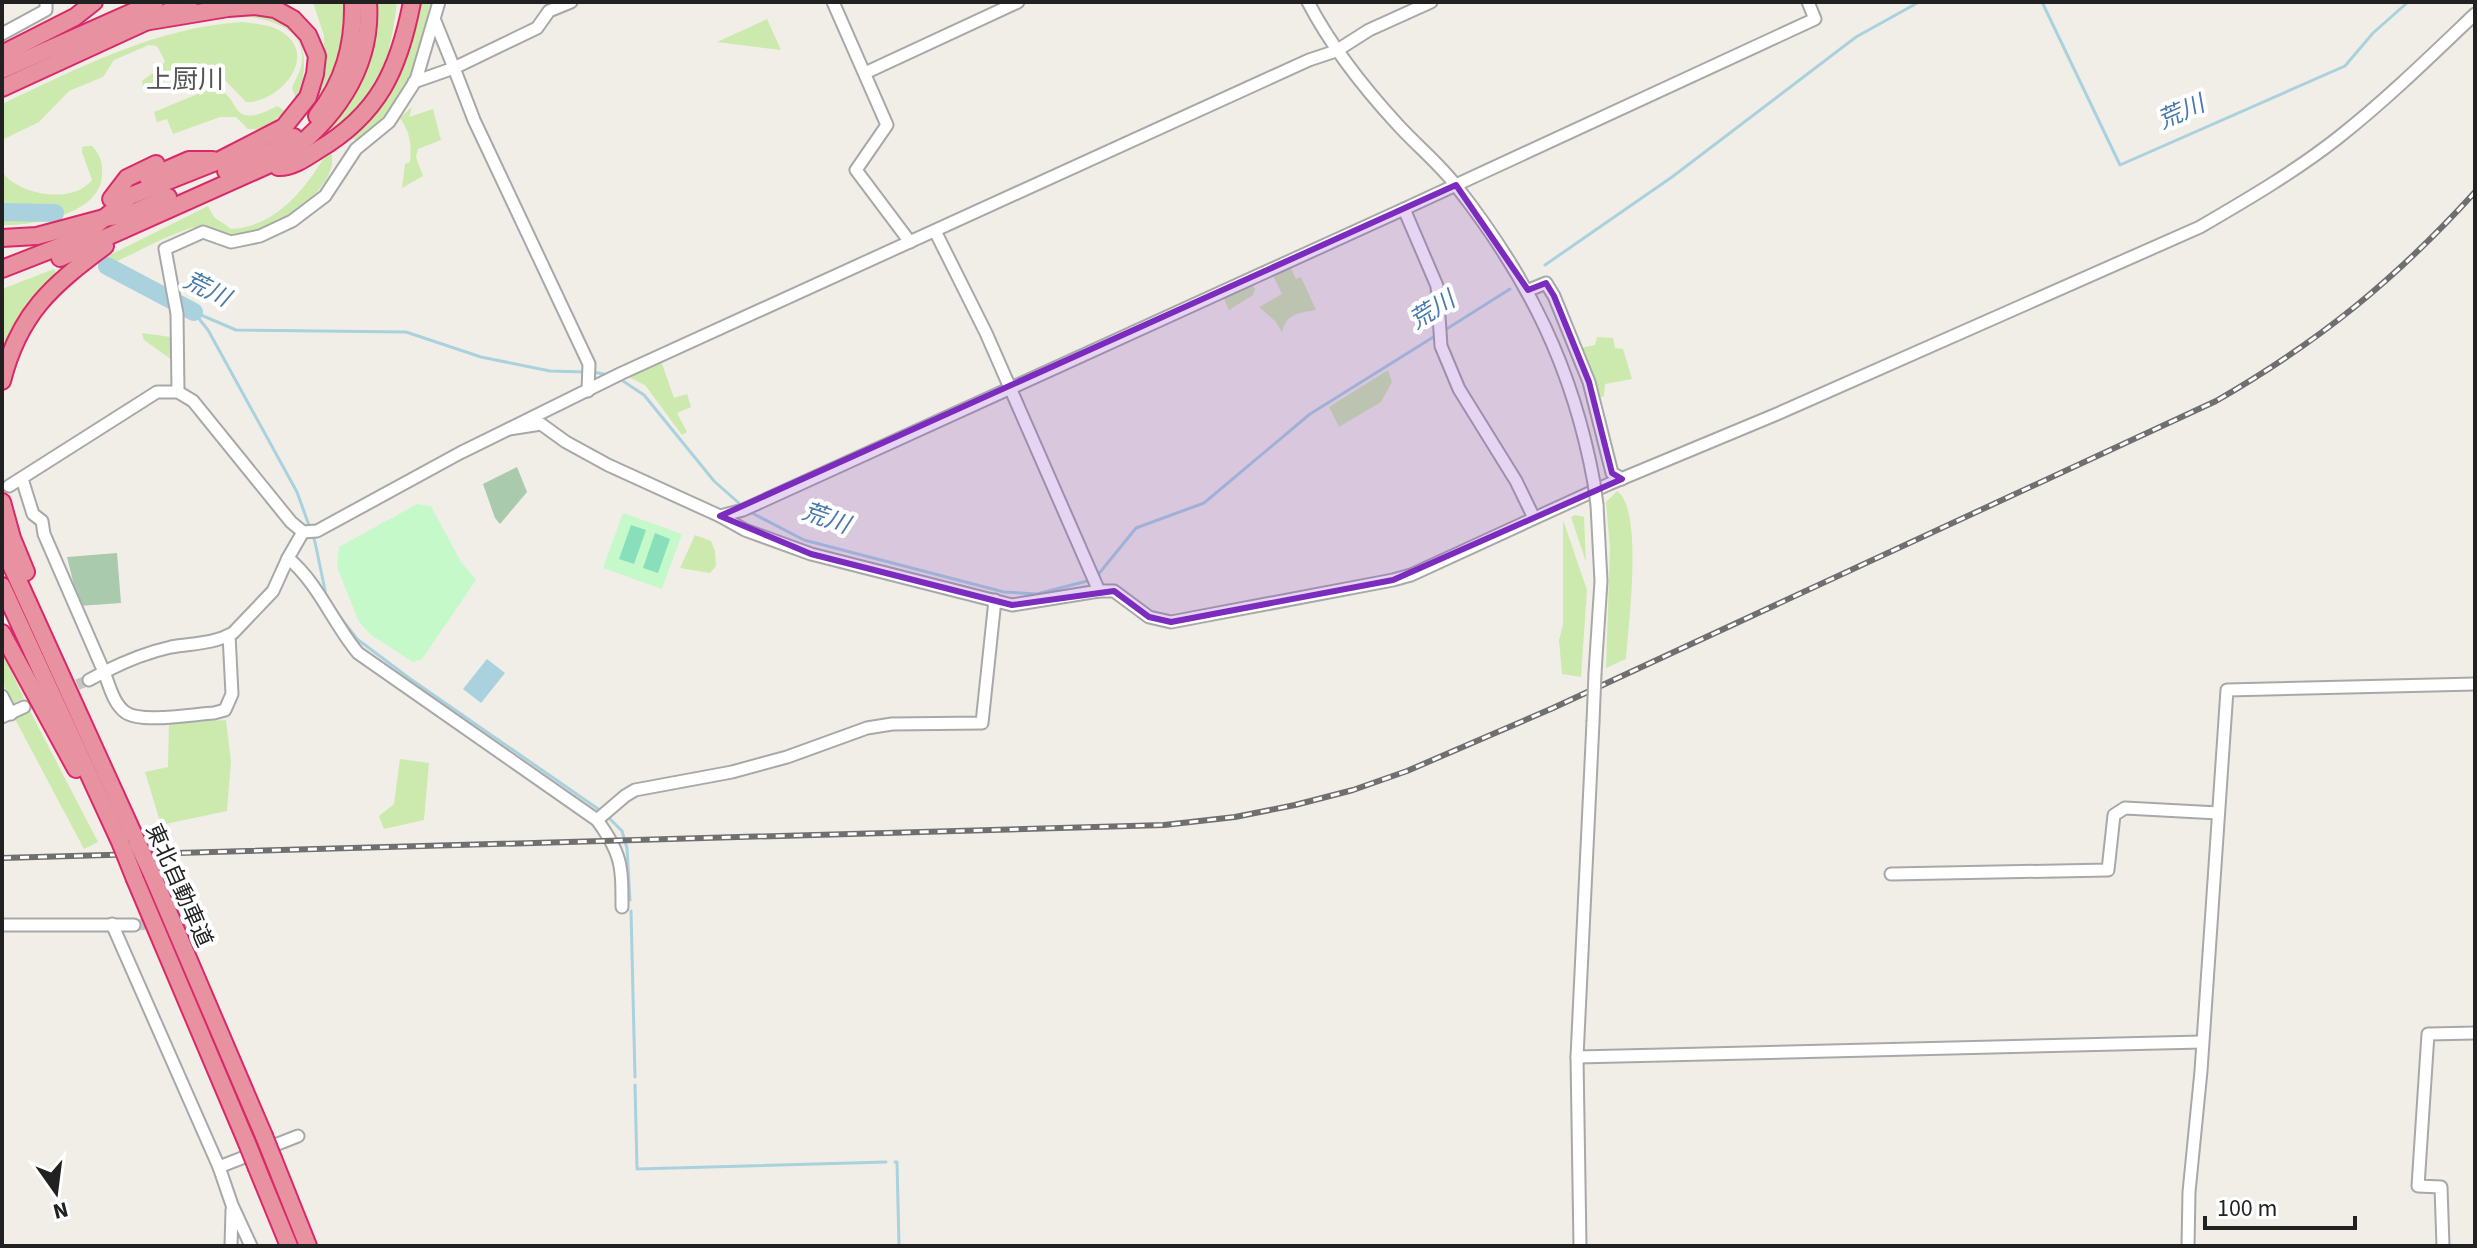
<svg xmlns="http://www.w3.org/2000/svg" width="2477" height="1248" font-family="'Source Sans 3','Noto Sans JP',sans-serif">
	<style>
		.grass { fill: #cceaae }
		.cemetery { fill: #a9caad }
		.park { fill: #c6f9ca }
		.pitch { fill: #87dfbc }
		.water { fill: #a9d2de }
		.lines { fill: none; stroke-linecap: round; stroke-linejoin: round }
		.stream { stroke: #a9d2de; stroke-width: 3 }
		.river { stroke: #a9d2de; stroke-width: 18 }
		.minor-tunnel { stroke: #c7c5bf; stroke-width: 11; stroke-dasharray: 11 5.5; stroke-linecap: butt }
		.minor-casing { stroke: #a8a8a8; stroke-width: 15 }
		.highway-casing { stroke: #da2968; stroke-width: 20 }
		.minor { stroke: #fff; stroke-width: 11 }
		.highway { stroke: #e791a1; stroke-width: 16 }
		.rail-casing { stroke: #6f6f6f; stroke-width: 6 }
		.rail { stroke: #fff; stroke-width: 3; stroke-dasharray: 9; stroke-linecap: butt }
		.minor-bridge-casing { stroke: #a8a8a8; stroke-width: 15; stroke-linecap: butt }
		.highway-bridge-casing { stroke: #da2968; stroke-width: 20; stroke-linecap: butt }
		.minor-bridge { stroke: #fff; stroke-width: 11 }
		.highway-bridge { stroke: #e791a1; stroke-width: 16 }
		.marked { fill: #7b2cbf; fill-opacity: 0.2; stroke: #7b2cbf; stroke-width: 6; stroke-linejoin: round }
		.labels { text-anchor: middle; stroke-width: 8; stroke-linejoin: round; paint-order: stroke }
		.street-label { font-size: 22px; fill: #212121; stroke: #fff }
		.water-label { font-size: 24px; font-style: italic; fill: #4a7aa9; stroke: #fff }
		.quarter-label { font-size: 26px; fill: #545454; stroke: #fff }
	</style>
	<rect width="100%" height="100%" fill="#f1eee7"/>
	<g class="grass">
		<path d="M313,2h33c-4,59 -7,86 -55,126l33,-74v-18z"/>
		<path d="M374,2h23c-9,73 -23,106 -88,144 16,-15 36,-32 46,-52 14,-27 16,-62 19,-92z"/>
		<path d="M419,2h12l-21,75 -25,42 -26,21 -14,-2c23,-22 48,-44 59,-74 7,-20 10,-42 15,-62z"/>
		<path d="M241,12c10,2 22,2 32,6 35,11 37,51 23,80l-4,-10c2,-6 6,-12 8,-18 12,-43 -32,-51 -63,-55z"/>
		<path d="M767,19l14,31 -64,-8z"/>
		<path d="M242,22c15,2 31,2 43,12 33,25 -8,70 -39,68l-34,-35 -20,3 -44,18 -5,-2 -1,-5 20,-15 3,-5 -8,-15 -8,-1 -35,15 -11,17 -34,14 -30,31 -37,18v-36c79,-37 152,-76 240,-82z"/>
		<path d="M210,89c35,0 13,46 67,17l8,5 -21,19 -16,-1 -12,-12h-16l-47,17 -6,-15 -10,3 -3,-10z"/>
		<path d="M412,107l-3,10 24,-8 8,31 -23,9 -2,8 7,19 -21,12 3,-24 5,-2c2,-17 0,-30 -10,-44z"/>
		<path d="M87,146h5c8,8 11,17 10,29 -1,39 -69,51 -100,50v-53c17,23 70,33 90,8l-10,-28v-5z"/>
		<path d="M328,151h3c12,38 -64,87 -98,85 -16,-1 -25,-13 -42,-8 -28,9 -53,24 -80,36l-7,-6 104,-52 6,11 17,12c47,-3 75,-41 97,-78z"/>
		<path d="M1289,264l7,15 5,-2 15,33c-17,3 -29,3 -34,22l-7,-11 -16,-14 23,-13 -11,-22z"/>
		<path d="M54,269l4,6c-23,25 -46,48 -56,81v-67z"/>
		<path d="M1249,281l6,8 -2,6 -24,15 -7,-16z"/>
		<path d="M142,333l29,4 1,23 -28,-20z"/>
		<path d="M1597,337l16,1 2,10 8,1 9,30 -27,5 -1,12 -7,3 -17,-51 15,-3z"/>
		<path d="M660,358l14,40 13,-4 4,13 -14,6 10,19 -5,3 -37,-50 -21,-10z"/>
		<path d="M1388,370l4,12 -11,20 -42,25 -10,-20z"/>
		<path d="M1617,491c27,18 11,136 9,168l-20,9 4,-119 -4,-47z"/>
		<path d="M1575,515l9,2 2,45 -15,-45z"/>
		<path d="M1563,520l24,70 -6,87 -19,-3 -3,-34 4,-15z"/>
		<path d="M695,535l16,6 4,10 1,15 -6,7 -30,-5z"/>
		<path d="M2,652l22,46 -11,6 -11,-22z"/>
		<path d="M30,711l68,131 -14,7 -69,-130z"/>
		<path d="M226,720l5,42 -4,49 -66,14 -16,-53 23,-5 1,-44z"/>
		<path d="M400,759l29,4 -5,57 -40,9 -5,-13 15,-12z"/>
	</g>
	<g class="cemetery">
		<path d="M517,467l10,25 -27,32 -5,-6 -12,-34z"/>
		<path d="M117,553l4,50 -42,3 -12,-49z"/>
	</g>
	<g class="park">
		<path d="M417,504l14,2 30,56 15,18 -54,79 -9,3 -42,-27 -12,-13 -22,-55 2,-20z"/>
		<path d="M623,513l59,21 -20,55 -59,-21z"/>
	</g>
	<g class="pitch">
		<path d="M631,525l15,5 -12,34 -15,-5z"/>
		<path d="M655,533l15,6 -12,34 -15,-5z"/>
	</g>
	<path class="water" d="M487,659l18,14 -24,30 -18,-14z"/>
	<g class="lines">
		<g class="stream">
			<path d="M2042,2l78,163 225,-99 28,-33 35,-31"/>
			<path d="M1545,265l127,-88 184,-140 63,-35"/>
			<path d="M194,312l42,18 170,2 75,25 69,14 35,1"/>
			<path d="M196,315l12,15 89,162 18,50 11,53 5,8"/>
			<path d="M1445,330l65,-41"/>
			<path d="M593,372l16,3"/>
			<path d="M620,379l24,16 70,86 27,24"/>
			<path d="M750,512l54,28 200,52 33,2 54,-14"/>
			<path d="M1097,576l39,-48 68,-25 106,-89 125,-78"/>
			<path d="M337,613l20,26 52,39 192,133"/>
			<path d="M607,816l15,15 5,17 3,52"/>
			<path d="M631,911l4,166"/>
			<path d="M635,1085l2,84 249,-7"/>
			<path d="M895,1162h2l2,83"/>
		</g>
		<g class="river">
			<path d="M2,212l53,1"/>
			<path d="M107,266l87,46"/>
		</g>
		<g class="minor-tunnel">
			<path d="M62,691l27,-11"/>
			<path d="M134,925l62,-3"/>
		</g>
		<g class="minor-casing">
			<g id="minor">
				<path d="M571,2l-22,9 -12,17 -83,40 20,52 115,244 -1,27"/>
				<path d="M833,2l54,123 -31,45 54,72"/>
				<path d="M1308,2c24,46 55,85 90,123 19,21 42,39 59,62 72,92 116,181 137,296"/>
				<path d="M2,34l44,-24v-8"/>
				<path d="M865,73l153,-71"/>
				<path d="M414,82l40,-14 -19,-47"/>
				<path d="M935,231l51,102 113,258"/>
				<path d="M1529,290l17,-7 8,13 35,86 23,91 10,6"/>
				<path d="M178,392l-1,-78 -12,-65 38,-17 28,10 29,-6 32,-15 33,-25 31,-47 33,-27 27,-42 23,-78"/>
				<path d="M509,429l32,-5 25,18 42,23 112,51 25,14 66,24 201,51 87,-14h15l35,26 22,5 222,-42 18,-5 198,-91 168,-70 423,-187c48,-28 96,-56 139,-90 48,-38 92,-81 136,-123"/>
				<path d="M22,479l11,35 9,7 2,13 60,138 -15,8"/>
				<path d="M9,486l148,-94h21l15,9 98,121 12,10 14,-1 143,-78 162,-80 687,-313 27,-9 33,-21 62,-28"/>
				<path d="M720,516l23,-6 661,-301"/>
				<path d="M1534,518l-18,-37 -57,-92 -18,-43 -4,-60 -33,-77 411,-190 -7,-17"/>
				<path d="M303,532l-15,26c30,25 45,65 70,95l239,167c25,34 25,46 25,87"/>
				<path d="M229,635l3,59 -7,16 -11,3c-20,1 -73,11 -89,-1 -12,-9 -16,-28 -21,-40 22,-11 44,-20 67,-25 23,-4 42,-3 62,-14l40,-42 15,-33"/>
				<path d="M1595,673l6,-92 -4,-76"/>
				<path d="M2,696l9,18"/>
				<path d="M2,717l22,-10"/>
				<path d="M597,820l28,-24 10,-6 97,-18 55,-15 80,-29 25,-4 90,-1 13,-123"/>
				<path d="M1891,874l217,-4 6,-55 11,-7 93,5"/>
				<path d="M112,924l107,243 13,38 19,41"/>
				<path d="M2,925h132"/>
				<path d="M1577,1057l625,-15"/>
				<path d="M219,1167l79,-31"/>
				<path d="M231,1246l1,-36"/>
				<path d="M1580,1246l-3,-189 16,-335"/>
				<path d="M2188,1246l1,-54 12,-121 26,-381 248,-6"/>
				<path d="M2443,1246l-2,-59 -23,-1 10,-152 47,-1"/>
			</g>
		</g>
		<g class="highway-casing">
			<g id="highway">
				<path d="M2,54l73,-37 19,-15"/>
				<path d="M2,70l153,-68"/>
				<path d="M2,88l187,-86"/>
				<path d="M317,116c27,-34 37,-71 36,-114"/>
				<path d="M278,167c14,1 29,-10 40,-17 61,-36 81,-81 94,-148"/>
				<path d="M226,171l46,-20 22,-14"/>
				<path d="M148,178l41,-18h24"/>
				<path d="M111,199l16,-21 29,-14"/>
				<path d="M2,238l35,-2 67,-18 26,-4 38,-17"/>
				<path d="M60,258l219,-98c53,-36 94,-91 89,-158"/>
				<path d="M2,269l64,-25 22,-12 42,-36 88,-35 66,-34 24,-30 7,-23 2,-18 -9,-21 -15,-16 -18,-10 -20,-3 -27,2 -84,14"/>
				<path d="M2,381c17,-67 49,-95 103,-135"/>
				<path d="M2,502l10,36 14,34"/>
				<path d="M2,545l135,297"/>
				<path d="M2,586l119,258"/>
				<path d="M2,633l74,136"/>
				<path d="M152,874l112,262"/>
				<path d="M135,879l112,264"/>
				<path d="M274,1161l34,85"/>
				<path d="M257,1168l32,78"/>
			</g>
		</g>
		<use href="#minor" class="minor"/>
		<use href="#highway" class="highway"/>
		<g class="rail-casing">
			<path id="rail" d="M2,858l1162,-33 71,-8 60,-12 58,-15 54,-19 146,-63 663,-307c104,-60 179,-121 259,-209"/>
		</g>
		<use href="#rail" class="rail"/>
		<g class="minor-bridge-casing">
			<g id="minor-bridge">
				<path d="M1594,483l3,22"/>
				<path d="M1593,722l2,-49"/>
			</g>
		</g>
		<g class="highway-bridge-casing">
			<g id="highway-bridge">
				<path d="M137,842l15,32"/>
				<path d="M121,844l14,35"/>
				<path d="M264,1136l10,25"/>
				<path d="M247,1143l10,25"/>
			</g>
		</g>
		<use href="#minor-bridge" class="minor-bridge"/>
		<use href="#highway-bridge" class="highway-bridge"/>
	</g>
	<path class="marked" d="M1456,185l72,105 18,-7 8,13 35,86 23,91 10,6 -229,101 -222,42 -22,-5 -35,-26 -102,14 -201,-51 -91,-38z"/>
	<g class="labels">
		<g class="street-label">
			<text transform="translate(180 885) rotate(66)" y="8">東北自動車道</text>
		</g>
		<g class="water-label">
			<text transform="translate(2181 112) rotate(-24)" y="8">荒川</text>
			<text transform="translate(207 289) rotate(26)" y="8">荒川</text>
			<text transform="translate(1432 310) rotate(-32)" y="8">荒川</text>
			<text transform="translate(826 518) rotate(19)" y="8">荒川</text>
		</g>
		<g class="quarter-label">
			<text x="185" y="88">上厨川</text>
		</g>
	</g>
	<rect width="2477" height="1248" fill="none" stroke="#212121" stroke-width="8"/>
	<g transform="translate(56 1192) rotate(166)" stroke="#ffffff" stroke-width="6" paint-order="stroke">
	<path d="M0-6L14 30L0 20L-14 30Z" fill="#212121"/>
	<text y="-12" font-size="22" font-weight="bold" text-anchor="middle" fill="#212121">N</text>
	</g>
	<path d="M2205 1216v12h150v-12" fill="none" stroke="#212121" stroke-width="4"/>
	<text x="2217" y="1216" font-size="24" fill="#212121" stroke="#ffffff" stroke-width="6" paint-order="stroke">100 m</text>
</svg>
